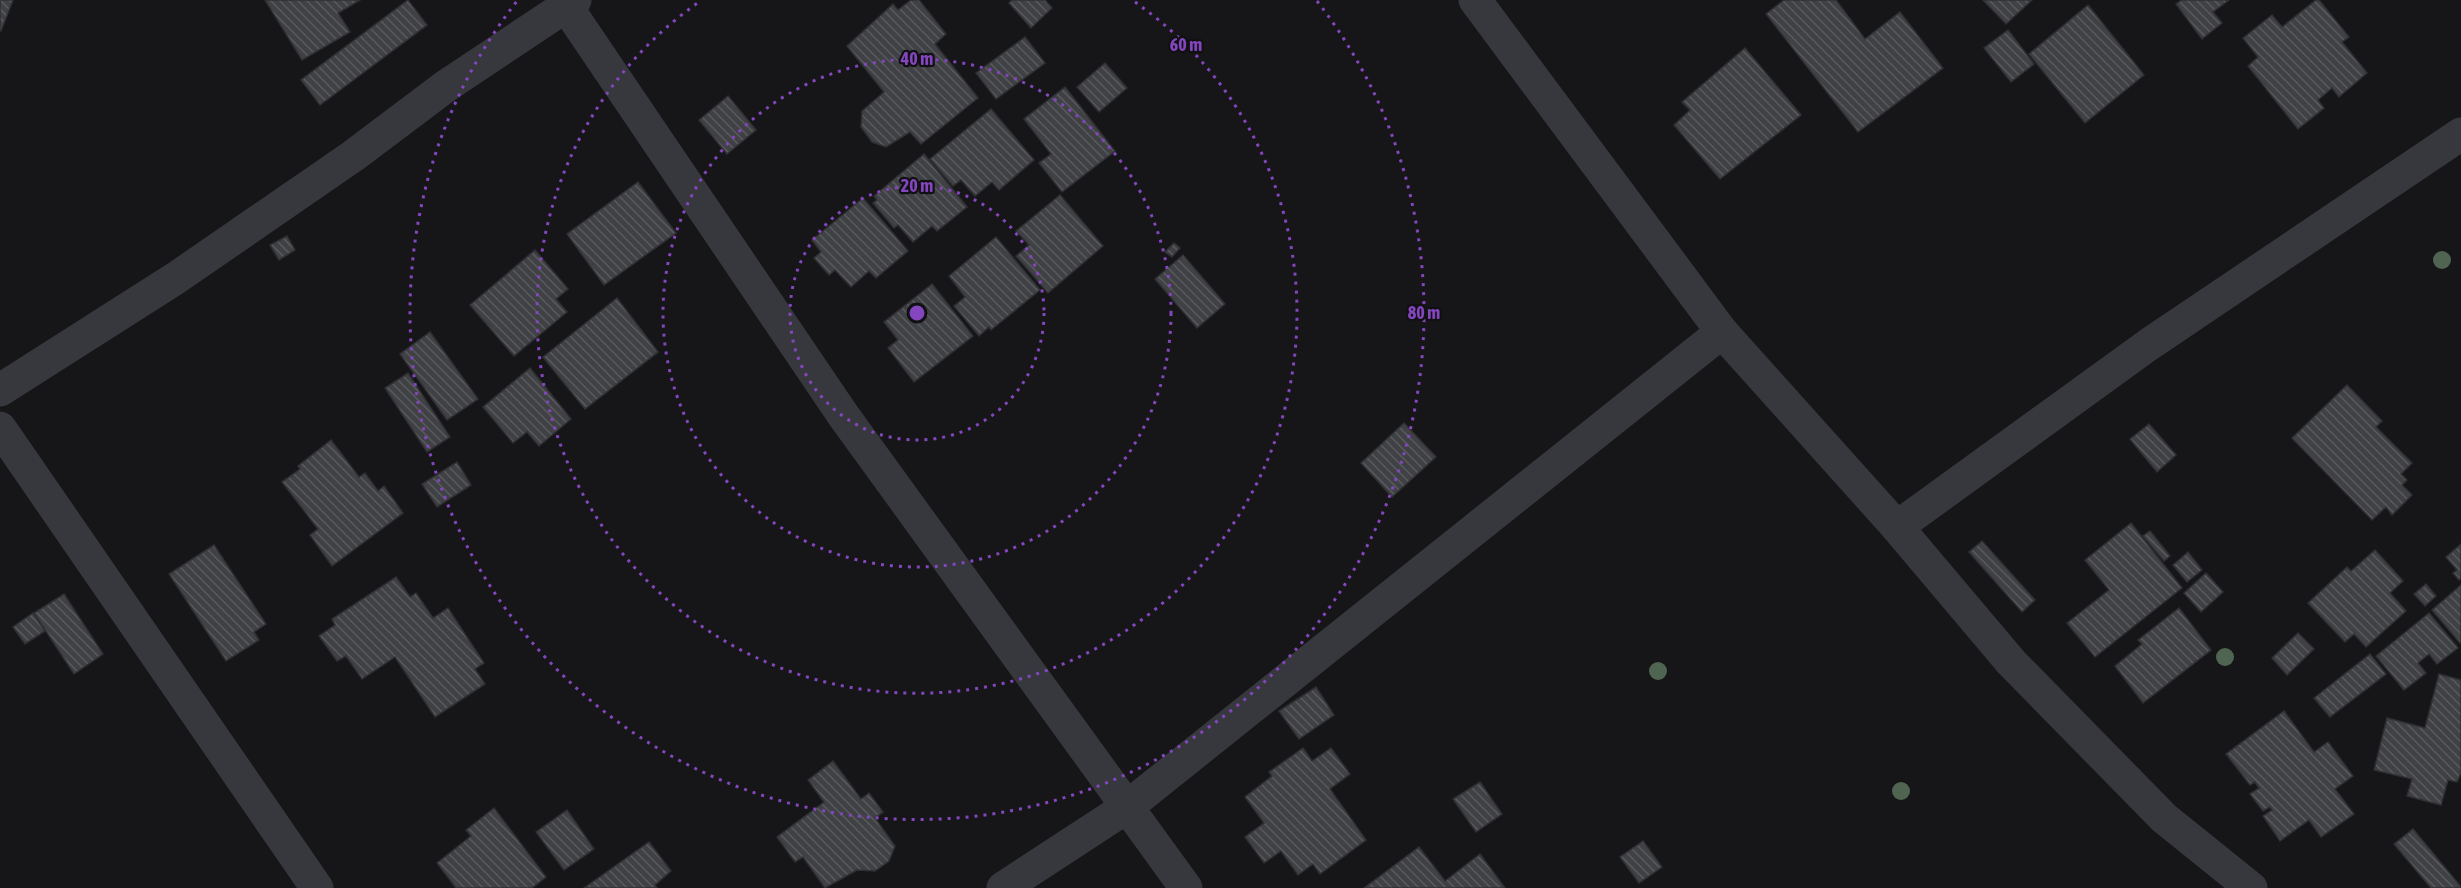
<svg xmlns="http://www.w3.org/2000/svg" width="2461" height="888" font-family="'Asap Condensed',sans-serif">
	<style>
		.building { fill: url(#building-back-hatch); stroke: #303034; stroke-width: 1.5 }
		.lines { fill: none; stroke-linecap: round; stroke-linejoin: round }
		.street { stroke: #37383d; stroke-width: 33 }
		.tree { fill: #506452 }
		.ring { fill: none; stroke: #8446be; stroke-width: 3; stroke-dasharray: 3 6 }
		.centre { fill: #8446be; stroke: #111113; stroke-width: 3 }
		.ring-label { font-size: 18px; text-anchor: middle; font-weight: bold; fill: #8446be; stroke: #111113; stroke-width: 4.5; stroke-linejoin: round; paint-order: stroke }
	</style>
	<defs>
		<pattern id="building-back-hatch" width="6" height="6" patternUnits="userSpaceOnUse" patternTransform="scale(1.5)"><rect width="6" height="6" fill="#404145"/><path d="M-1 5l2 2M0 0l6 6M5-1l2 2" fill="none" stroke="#595a5e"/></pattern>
	</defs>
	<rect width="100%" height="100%" fill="#161618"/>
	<g class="building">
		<path d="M0,0h13l-12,31 -1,-1z"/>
		<path d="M265,0h95l-22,13 12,19 -48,28z"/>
		<path d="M408,0l19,25 -107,80 -19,-25z"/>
		<path d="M911,0h8l27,34 -11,10 43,54 -57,46 -11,-12 -24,15 -14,-5 -11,-15 1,-16 22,-19 -37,-46 46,-42 5,6z"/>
		<path d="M1012,0h33l7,8 -21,20 -22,-25z"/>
		<path d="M1784,0h52l29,39 35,-27 43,56 -85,64 -92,-118z"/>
		<path d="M1983,0h49l-26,24z"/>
		<path d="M2182,0h47l-16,12 9,11 -20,16 -26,-35z"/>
		<path d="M2316,0h3l30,37 -7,5 25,31 -28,24 -7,-9 -14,12 6,8 -26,21 -50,-63 10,-9 -15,-19 29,-23 10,12z"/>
		<path d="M2088,5l56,70 -59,48 -56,-69z"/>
		<path d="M2008,30l26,34 -23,18 -27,-34z"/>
		<path d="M1025,37l20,26 -49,36 -20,-26z"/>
		<path d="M1745,48l56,67 -81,64 -46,-54 16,-15 -8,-8z"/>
		<path d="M1105,63l22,25 -28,24 -22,-25z"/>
		<path d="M1065,87l50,64 -53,41 -23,-29 12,-9 -27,-35z"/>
		<path d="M728,96l28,34 -29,24 -28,-34z"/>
		<path d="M991,109l43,51 -35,30 -7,-8 -17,14 -14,-16 -8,6 -23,-27z"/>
		<path d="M924,154l43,53 -30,24 -5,-5 -19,16 -15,-17 -4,3 -21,-25 4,-3 -3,-4z"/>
		<path d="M638,182l38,51 -72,52 -37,-51z"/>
		<path d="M1060,195l43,51 -55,47 -32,-37 13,-11 -13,-14z"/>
		<path d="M863,198l45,53 -32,27 -7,-7 -18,16 -16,-17 -6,5 -15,-17 7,-6 -9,-12z"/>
		<path d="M287,236l8,14 -16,10 -9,-15z"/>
		<path d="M996,237l44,53 -49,40 -2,-3 -10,9 -25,-30 11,-9 -16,-21z"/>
		<path d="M1174,243l6,5 -8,9 -7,-5z"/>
		<path d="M535,250l33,39 -12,10 11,13 -53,44 -44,-51z"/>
		<path d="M1183,255l42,49 -28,24 -42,-49z"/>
		<path d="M932,284l41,52 -59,46 -26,-34 10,-8 -14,-18z"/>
		<path d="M617,298l41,54 -73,57 -42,-52z"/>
		<path d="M430,332l48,67 -31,21 -47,-66z"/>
		<path d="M530,368l41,51 -32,27 -12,-14 -14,11 -30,-36z"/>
		<path d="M408,373l42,64 -23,15 -42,-64z"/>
		<path d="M2347,385l35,36 -6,6 36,36 -11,11 6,6 -5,5 10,10 -20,20 -6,-8 -14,13 -80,-82z"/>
		<path d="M1404,423l32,34 -44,40 -31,-34z"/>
		<path d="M2149,424l27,31 -19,17 -27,-33z"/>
		<path d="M331,440l28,37 6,-4 13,18 6,-5 19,27 -71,53 -22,-31 8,-6 -36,-47 18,-13 -2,-3z"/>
		<path d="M457,462l14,23 -34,22 -15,-23z"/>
		<path d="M2131,523l51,65 -87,69 -28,-34 42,-33 -24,-30z"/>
		<path d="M2150,531l20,25 -6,5 -21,-25z"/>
		<path d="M1982,541l53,59 -13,12 -53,-60z"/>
		<path d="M2461,544v34l-2,2 -6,-7 4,-3 -11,-13z"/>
		<path d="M214,545l52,79 -12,8 5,8 -33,21 -57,-87z"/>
		<path d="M2375,550l28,31 -13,12 16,18 -40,36 -12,-13 -9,8 -37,-39 39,-36 4,4z"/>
		<path d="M2188,552l14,18 -15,12 -14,-17z"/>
		<path d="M2206,573l17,19 -22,20 -17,-19z"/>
		<path d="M396,577l14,20 6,-4 17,25 15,-10 36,55 -9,6 10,15 -50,33 -40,-60 -33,22 -16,-23 -9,5 -18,-25 16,-11 -3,-6z"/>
		<path d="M2426,584l10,12 -11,10 -11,-12z"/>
		<path d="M2461,585v57l-1,1 -28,-33z"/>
		<path d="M64,594l39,60 -29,20 -40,-61z"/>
		<path d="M2179,608l32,42 -68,53 -28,-37 27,-22 -4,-4z"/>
		<path d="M33,613l12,18 -20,13 -12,-17z"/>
		<path d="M2429,613l29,35 -21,16 -8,-10 -11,9 8,10 -22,17 -28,-34z"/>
		<path d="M2298,633l16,16 -27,26 -15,-17z"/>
		<path d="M2370,654l16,20 -56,43 -16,-19z"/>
		<path d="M2439,674l22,6v93l-4,9 -9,-2 -7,25 -34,-9 5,-17 -38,-9 13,-52 38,10z"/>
		<path d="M1316,687l18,28 -35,24 -20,-28z"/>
		<path d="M2284,711l30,41 14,-10 25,34 -18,13 19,25 -33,23 -12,-17 -29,21 -17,-25 9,-6 -2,-3 -7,4 -13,-17 9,-6 -4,-6 -5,3 -24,-31z"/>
		<path d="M1303,748l9,13 19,-13 19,26 -20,15 36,51 -46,34 -7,-10 -15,11 -17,-24 -17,12 -19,-26 19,-14 -19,-26 27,-21 -3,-4z"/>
		<path d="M833,761l28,38 8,-6 14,19 -8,6 20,28 -6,15 -14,10 -18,-1 -32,18 -22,-31 -8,5 -18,-25 47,-35 -16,-22z"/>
		<path d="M1480,782l22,32 -26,18 -23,-33z"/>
		<path d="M494,808l52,69 -14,11h-76l-19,-25 34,-27 -5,-6z"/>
		<path d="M567,810l27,39 -30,21 -28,-38z"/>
		<path d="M2413,829l48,58v1h-30l-37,-44z"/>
		<path d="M1643,841l19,26 -23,16 -19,-26z"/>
		<path d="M649,842l22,29 -16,14 2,3h-73z"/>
		<path d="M1419,847l26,34 35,-27 25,34h-141z"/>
	</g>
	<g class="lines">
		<g class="street">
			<path d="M1475,0l247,332 175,195 114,135 153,156 87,70"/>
			<path d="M566,6l277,409 343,473"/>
			<path d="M0,390l176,-112 177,-122 93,-70 129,-86"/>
			<path d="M0,428l317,460"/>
			<path d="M1897,527l251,-182 313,-211"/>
			<path d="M1003,888l124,-81 595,-475"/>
		</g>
	</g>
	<g class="tree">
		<circle cx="2442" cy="260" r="9"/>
		<circle cx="2225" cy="657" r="9"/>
		<circle cx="1658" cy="671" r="9"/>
		<circle cx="1901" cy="791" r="9"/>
	</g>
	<g class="ring">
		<circle cx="917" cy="313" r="127"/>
		<circle cx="917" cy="313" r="254"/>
		<path d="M1135 2A380 380 0 1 1 699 2"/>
		<path d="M1317 1A507 507 0 1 1 517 1"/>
	</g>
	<circle cx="917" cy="313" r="9" class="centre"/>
	<g class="ring-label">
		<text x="1186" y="51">60 m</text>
		<text x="917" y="65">40 m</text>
		<text x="917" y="192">20 m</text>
		<text x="1424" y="319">80 m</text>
	</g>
</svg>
